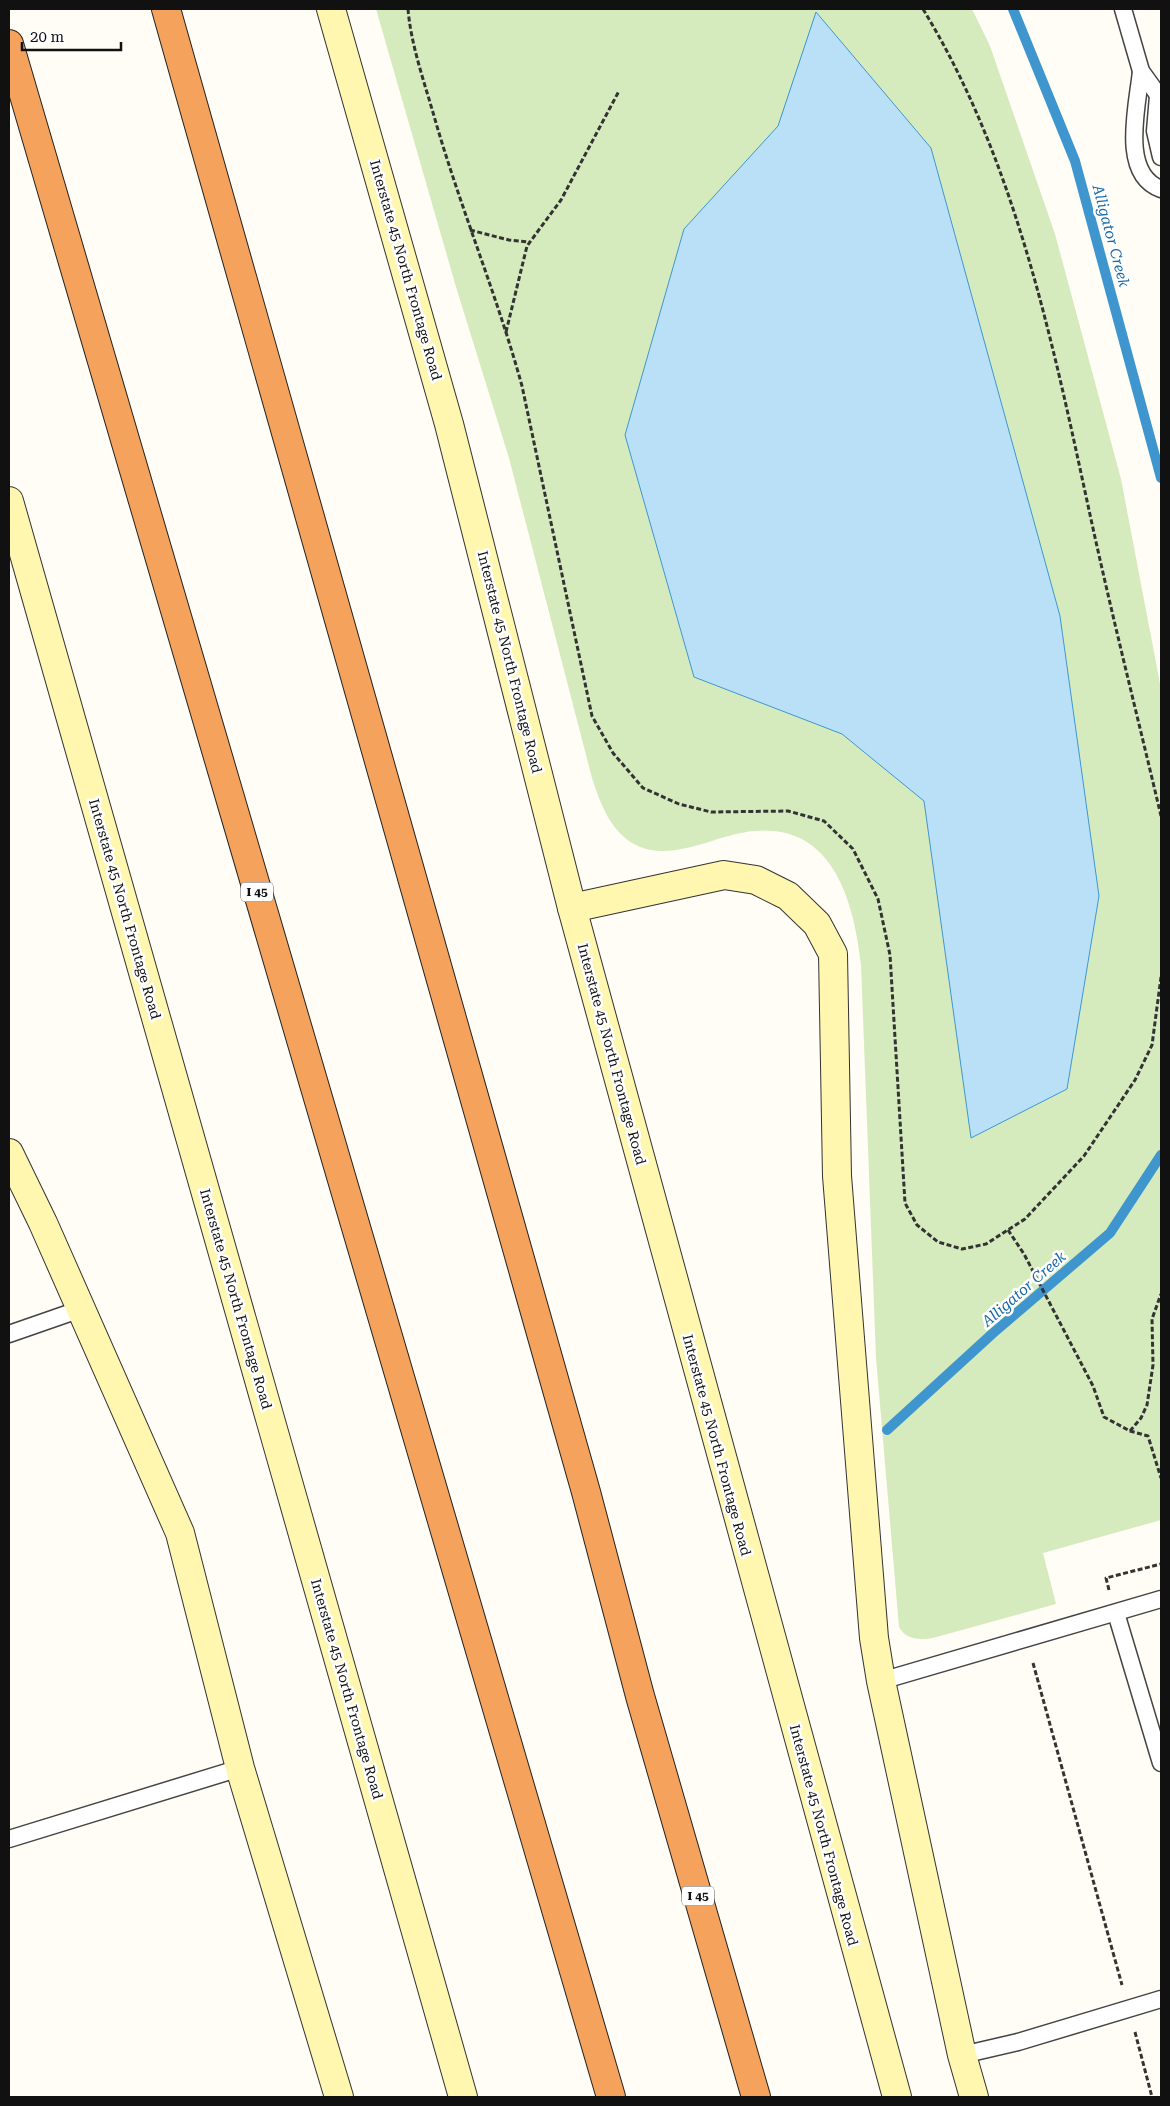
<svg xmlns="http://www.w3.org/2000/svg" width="1170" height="2106" font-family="'Roboto Serif',serif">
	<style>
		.green { fill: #d5ebbd }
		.water { fill: #b9e0f7; stroke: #3f96cf }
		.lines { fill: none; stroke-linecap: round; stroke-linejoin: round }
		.stream { stroke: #3f96cf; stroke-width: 10 }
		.service-casing { stroke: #444; stroke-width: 19 }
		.secondary-casing { stroke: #333; stroke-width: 30 }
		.motorway-casing { stroke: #222; stroke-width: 30 }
		.path { stroke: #333; stroke-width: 3; stroke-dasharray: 5 2.5; stroke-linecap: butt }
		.service { stroke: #fff; stroke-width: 16 }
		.secondary { stroke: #fff6b0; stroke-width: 28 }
		.motorway { stroke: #f5a25d; stroke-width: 28 }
		.labels { text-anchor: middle; stroke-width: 5; stroke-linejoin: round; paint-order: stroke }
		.shield { fill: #fff; stroke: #585858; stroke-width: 1 }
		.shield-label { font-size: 12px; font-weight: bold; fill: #111 }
		.street-label { font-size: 14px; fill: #111; stroke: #fff }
		.water-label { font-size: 15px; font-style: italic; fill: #1768a6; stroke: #fff }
	</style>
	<rect width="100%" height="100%" fill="#fffdf5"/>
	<path class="green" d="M376,9h596l18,37 65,188 66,245 40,210v831l-118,33 13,51 -123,34c-13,2 -27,2 -34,-11l-23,-269 -15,-393c-8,-74 -34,-152 -125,-131 -26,6 -57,21 -85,16 -36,-7 -49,-41 -59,-72l-83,-320 -53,-171z"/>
	<path class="water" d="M816,12l115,136 129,468 39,280 -32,193 -96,49 -47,-337 -82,-67 -148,-57 -69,-242 59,-206 94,-103z"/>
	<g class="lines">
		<g class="stream">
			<path d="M1013,9l62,152 86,317"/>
			<path d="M887,1430l105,-96 118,-101 51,-78"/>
		</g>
		<g class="service-casing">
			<g id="service">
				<path d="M1123,9l18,62 20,28"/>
				<path d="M1141,71c-3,33 -22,103 20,118"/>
				<path d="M1158,96l-3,35 6,26"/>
				<path d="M9,1334l72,-25"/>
				<path d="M1116,1613l45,150"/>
				<path d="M881,1681l280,-82"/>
				<path d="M9,1839l231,-71"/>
				<path d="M962,2055l56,-13 143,-43"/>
			</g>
		</g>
		<g class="secondary-casing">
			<g id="secondary">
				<path d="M331,9l118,415 123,484 325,1189"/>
				<path d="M9,501l454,1596"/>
				<path d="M572,908l152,-33 32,5 32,16 29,28 16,30 4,222 37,462 7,43 81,374 12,42"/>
				<path d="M9,1153l34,70 137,310 60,235 99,329"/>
			</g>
		</g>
		<g class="motorway-casing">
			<g id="motorway">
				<path d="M166,9l420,1483 54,204 116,401"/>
				<path d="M9,44l602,2053"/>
			</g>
		</g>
		<g class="path">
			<path d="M408,9c3,36 16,72 26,107 26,91 63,179 88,270l70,330 21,37 30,35 36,16 32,8 77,-1 36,10 29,28 25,50 12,56 15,248 12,22 21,17 24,7 24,-5 39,-25 59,-63 51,-76 17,-35 9,-68"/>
			<path d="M923,9c92,151 129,330 166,501 22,102 48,204 72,306"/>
			<path d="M470,230l39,10 20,2"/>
			<path d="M506,332l21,-86 34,-46 58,-109"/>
			<path d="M1008,1230l16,24 69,132 11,31 26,14 18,5 13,42"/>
			<path d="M1130,1431l11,-13 6,-13 6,-40 -1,-46 9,-25"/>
			<path d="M1109,1590l-3,-12 55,-14"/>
			<path d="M1033,1663l89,322"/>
			<path d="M1135,2032l17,65"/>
		</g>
		<use href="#service" class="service"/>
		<use href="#secondary" class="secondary"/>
		<use href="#motorway" class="motorway"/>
	</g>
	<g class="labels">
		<g class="shield">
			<rect x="241" y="882.5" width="32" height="19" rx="4"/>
			<rect x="682" y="1886.5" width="32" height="19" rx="4"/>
		</g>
		<g class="shield-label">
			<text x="257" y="896">I 45</text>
			<text x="698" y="1900">I 45</text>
		</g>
		<g class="street-label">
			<text transform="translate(406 270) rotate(74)" y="5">Interstate 45 North Frontage Road</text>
			<text transform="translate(510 662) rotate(76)" y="5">Interstate 45 North Frontage Road</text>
			<text transform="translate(125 909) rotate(74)" y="5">Interstate 45 North Frontage Road</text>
			<text transform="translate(612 1054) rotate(75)" y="5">Interstate 45 North Frontage Road</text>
			<text transform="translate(236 1299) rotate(74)" y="5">Interstate 45 North Frontage Road</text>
			<text transform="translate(717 1445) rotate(75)" y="5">Interstate 45 North Frontage Road</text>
			<text transform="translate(347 1689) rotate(74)" y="5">Interstate 45 North Frontage Road</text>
			<text transform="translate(824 1835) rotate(75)" y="5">Interstate 45 North Frontage Road</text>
		</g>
		<g class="water-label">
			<text transform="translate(1111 236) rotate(75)" y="5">Alligator Creek</text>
			<text transform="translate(1024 1289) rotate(-41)" y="5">Alligator Creek</text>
		</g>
	</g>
	<rect width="1170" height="2106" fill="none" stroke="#111111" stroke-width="20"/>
	<path d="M22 42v8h99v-8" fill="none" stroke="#111111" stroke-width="2.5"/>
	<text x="30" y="42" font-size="15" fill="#111111" stroke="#ffffff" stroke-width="4" paint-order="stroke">20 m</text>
</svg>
